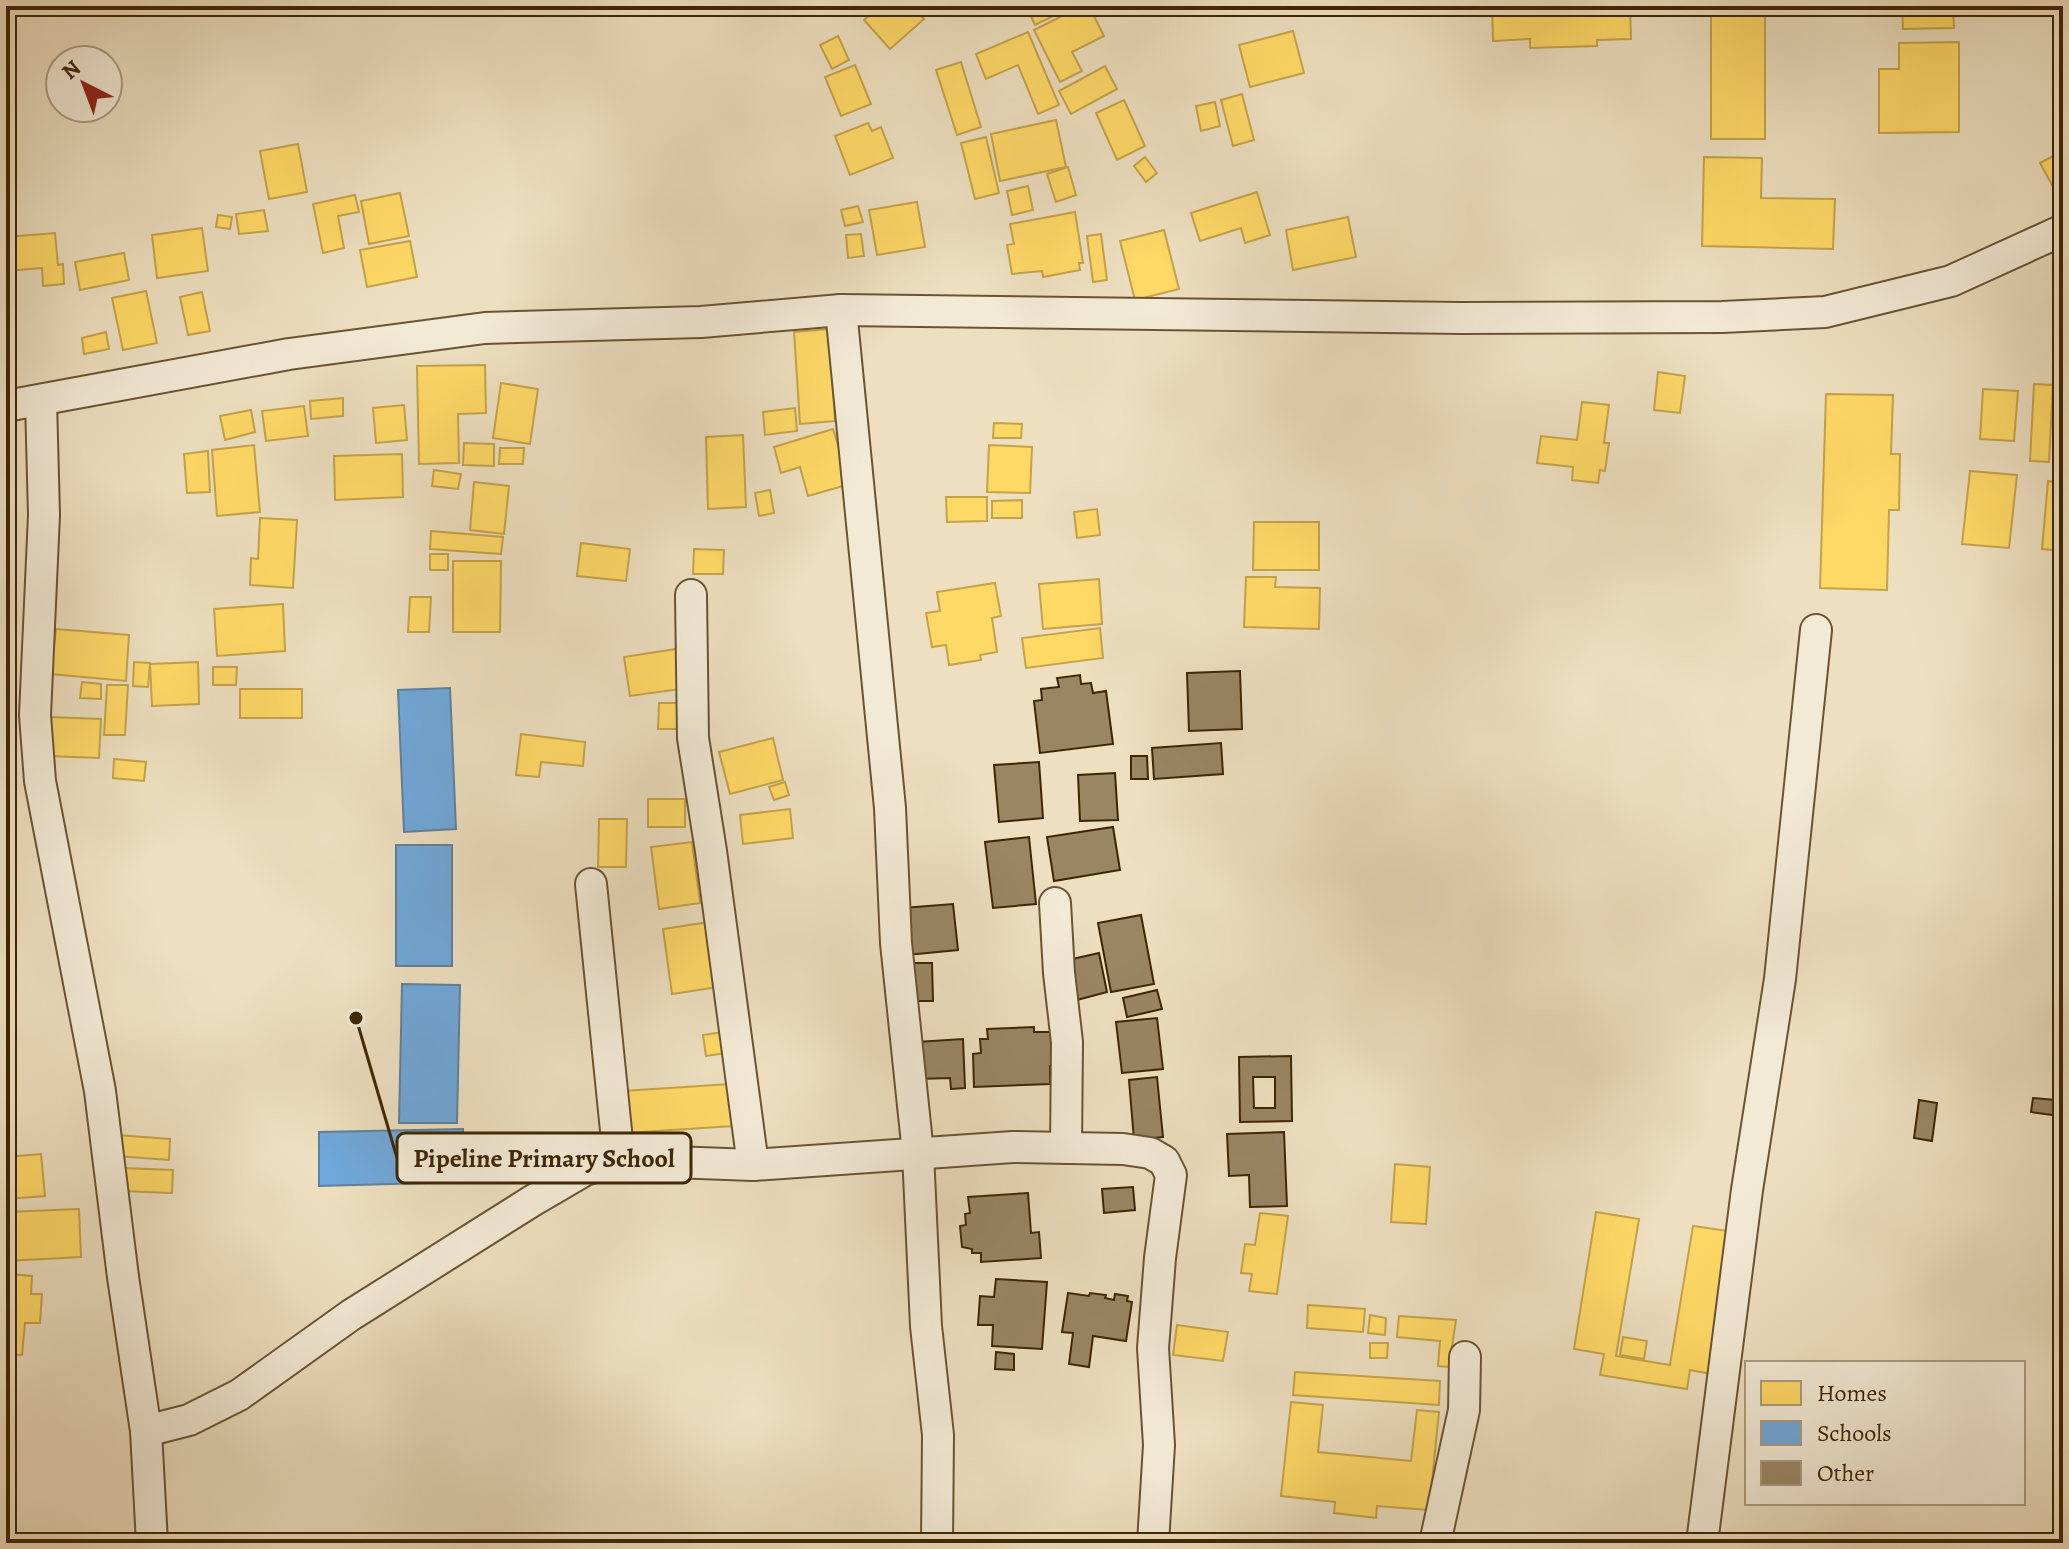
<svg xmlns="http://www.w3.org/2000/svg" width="2069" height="1549" font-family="Alegreya,serif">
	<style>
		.homes { fill: #ffd966; stroke: #c5a348; stroke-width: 2 }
		.schools { fill: #6fa8dc; stroke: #60819b; stroke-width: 2 }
		.building { fill: #998665; stroke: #3e2603; stroke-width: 2; fill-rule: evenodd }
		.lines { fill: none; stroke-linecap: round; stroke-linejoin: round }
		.street-casing { stroke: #6a5432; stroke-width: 34 }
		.street { stroke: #f3ead6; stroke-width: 30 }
		.leader { fill: none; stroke: #3e2603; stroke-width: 3 }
		.callout-dot { fill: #3e2603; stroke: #f3ead6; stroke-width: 3 }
		.callout { fill: #f3ead6; stroke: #3e2603; stroke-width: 3 }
		.callout-label { font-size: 26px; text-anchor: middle; font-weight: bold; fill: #3e2603 }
	</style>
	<rect width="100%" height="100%" fill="#eddfc0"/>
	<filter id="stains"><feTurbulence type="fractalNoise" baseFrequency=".0025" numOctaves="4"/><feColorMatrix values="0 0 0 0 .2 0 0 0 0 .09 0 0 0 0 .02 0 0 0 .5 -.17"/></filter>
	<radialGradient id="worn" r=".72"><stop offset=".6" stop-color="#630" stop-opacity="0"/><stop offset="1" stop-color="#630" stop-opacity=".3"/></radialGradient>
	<g class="homes">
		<path d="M880,6h33l11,13 -34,30 -26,-29z"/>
		<path d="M1026,6h48l-39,19z"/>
		<path d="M1082,6h7l15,30 -32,16 10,19 -22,11 -26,-52z"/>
		<path d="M1492,6h138l1,33 -34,1v6l-67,2v-9l-37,2z"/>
		<rect x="1711" y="6" width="54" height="133"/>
		<path d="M1902,6h51l1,22 -51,1z"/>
		<path d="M1293,31l11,42 -54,14 -11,-42z"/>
		<path d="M1028,32l31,73 -21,9 -20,-49 -32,14 -10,-25z"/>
		<path d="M838,36l11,24 -17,9 -12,-24z"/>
		<path d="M1959,42v90l-80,1v-64h20v-26z"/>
		<path d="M961,62l20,65 -24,8 -21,-65z"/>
		<path d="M855,65l16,39 -30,12 -16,-39z"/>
		<path d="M1105,66l12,23 -46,25 -12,-23z"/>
		<path d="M1242,94l12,46 -21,6 -12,-46z"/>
		<path d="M1124,100l21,46 -28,14 -21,-47z"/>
		<path d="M1215,102l5,24 -19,5 -5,-25z"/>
		<path d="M1056,120l10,47 -66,14 -9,-47z"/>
		<path d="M868,123l4,8 9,-4 12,31 -43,17 -15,-39z"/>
		<path d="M986,137l13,56 -24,6 -14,-56z"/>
		<path d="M298,144l9,48 -38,7 -9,-48z"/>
		<path d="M2063,151v54l-23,-42z"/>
		<path d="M1145,157l12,16 -11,9 -12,-16z"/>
		<path d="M1704,157l58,1 -1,40 74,1 -2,50 -131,-3z"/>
		<path d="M1068,167l8,28 -20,7 -9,-28z"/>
		<path d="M1028,186l5,24 -21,5 -5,-24z"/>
		<path d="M1257,192l13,43 -25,8 -4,-15 -41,13 -9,-28z"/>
		<path d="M400,193l9,43 -40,8 -8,-43z"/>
		<path d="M355,195l4,17 -21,4 6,32 -21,5 -10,-49z"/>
		<path d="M917,202l8,45 -48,8 -8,-45z"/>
		<path d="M858,206l5,16 -18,4 -4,-16z"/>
		<path d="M264,210l4,21 -29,3 -3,-20z"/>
		<path d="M1075,212l8,51h-4l1,7 -37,7 -1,-6 -30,3 -5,-29 7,-1 -4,-20z"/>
		<path d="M218,215l14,2 -2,12 -14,-2z"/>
		<path d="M1348,217l8,40 -63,13 -7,-40z"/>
		<path d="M202,228l6,43 -51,7 -5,-43z"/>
		<path d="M1164,230l15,59 -44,11 -15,-59z"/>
		<path d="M55,233l3,32 5,-1 1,20 -21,2 -1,-18 -36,3v-34z"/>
		<path d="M861,234l3,22 -16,2 -2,-23z"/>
		<path d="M1101,234l6,46 -14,2 -6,-46z"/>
		<path d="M410,241l7,36 -50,10 -7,-37z"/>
		<path d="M124,253l5,27 -49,10 -5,-28z"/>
		<path d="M146,291l11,52 -34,7 -11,-52z"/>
		<path d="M202,292l8,39 -22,4 -8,-38z"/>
		<path d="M829,329l6,92 -35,3 -6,-92z"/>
		<path d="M106,332l3,17 -25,5 -2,-16z"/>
		<path d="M485,365l1,48 -28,1 1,49 -40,1 -2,-98z"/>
		<path d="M1658,372l27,4 -5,37 -26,-3z"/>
		<path d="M501,383l37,6 -8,55 -37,-6z"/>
		<path d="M2034,384l19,1 -4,77 -19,-1z"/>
		<path d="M1983,389l35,2 -4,50 -34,-2z"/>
		<path d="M1826,394l67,1 -2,59h9l-1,56h-10l-2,80 -67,-2z"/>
		<path d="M343,398v18l-32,3 -1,-18z"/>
		<path d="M1582,402l27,3 -5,38h5l-4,28 -5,-1 -2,13 -26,-3 1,-13 -36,-4 4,-27 36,4z"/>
		<path d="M404,405l3,35 -31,3 -3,-35z"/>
		<path d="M304,406l4,30 -42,5 -4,-30z"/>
		<path d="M795,408l2,23 -32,4 -2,-23z"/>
		<path d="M251,410l4,22 -30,8 -5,-24z"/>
		<path d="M994,423l28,1 -1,14h-28z"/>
		<path d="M833,429l17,55 -42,12 -8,-29 -19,6 -7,-26z"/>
		<path d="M743,435l3,72 -38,2 -2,-72z"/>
		<path d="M464,443l30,1v22l-31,-1z"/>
		<path d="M254,445l6,67 -43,4 -5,-66z"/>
		<path d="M989,445l43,2 -2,46 -43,-1z"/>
		<path d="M500,448h24l-1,16h-24z"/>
		<path d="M208,451l2,41 -23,1 -3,-39z"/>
		<path d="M402,454l1,43 -68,3 -1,-44z"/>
		<path d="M6,466h7l-5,53h-2z"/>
		<path d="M434,470l27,4 -3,15 -26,-3z"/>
		<path d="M1970,471l47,4 -8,73 -47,-4z"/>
		<path d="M2048,481l15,2v68l-21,-2z"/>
		<path d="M474,482l35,4 -5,48 -34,-4z"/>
		<path d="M770,490l4,23 -15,3 -4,-23z"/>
		<path d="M946,497h41v24l-40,1z"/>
		<path d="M1022,500v18h-30v-17z"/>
		<path d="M1097,509l3,26 -23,3 -3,-26z"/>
		<path d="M260,518l37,2 -4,68 -43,-3 1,-27 7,1z"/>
		<path d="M1254,522h65v48h-66z"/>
		<path d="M431,531l72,6 -2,17 -71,-5z"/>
		<path d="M581,543l49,6 -4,32 -49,-5z"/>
		<path d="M694,549l30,1 -1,24h-30z"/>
		<rect x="430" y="554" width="18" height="16"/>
		<path d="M453,561h48l-1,71h-47z"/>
		<path d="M1246,577h30l-1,10 45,1 -1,41 -75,-2z"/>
		<path d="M1099,579l3,45 -59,5 -4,-45z"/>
		<path d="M995,583l6,33 -9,2 5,34 -17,3 1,5 -32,5 -3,-20 -14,2 -6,-34 14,-2 -3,-19z"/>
		<path d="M410,597h21l-2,35h-21z"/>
		<path d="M283,604l2,47 -68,5 -3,-47z"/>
		<path d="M1100,628l3,30 -77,10 -4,-30z"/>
		<path d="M56,629l73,6 -3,46 -75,-7z"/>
		<path d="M676,649l5,40 -51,7 -6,-39z"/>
		<path d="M134,662l16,1 -2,24 -15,-1z"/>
		<path d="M198,662l1,42 -47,2 -2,-42z"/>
		<path d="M213,667h24l-1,18h-23z"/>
		<path d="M82,682l19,2v15l-21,-1z"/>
		<path d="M107,685h21l-3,50h-21z"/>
		<rect x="240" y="689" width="62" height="29"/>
		<path d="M659,703h27v26h-28z"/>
		<path d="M50,717l51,2 -2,39 -51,-2z"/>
		<path d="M521,734l64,8 -2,24 -42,-4 -2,15 -23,-2z"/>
		<path d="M773,738l10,42 -53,14 -11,-42z"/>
		<path d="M114,759l32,3 -2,19 -31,-3z"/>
		<path d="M785,782l4,13 -15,5 -5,-13z"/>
		<rect x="648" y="799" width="37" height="28"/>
		<path d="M790,809l3,29 -50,6 -3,-29z"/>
		<path d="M599,819h28l-1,48h-28z"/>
		<path d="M692,842l8,61 -41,6 -8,-62z"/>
		<path d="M709,922l9,65 -46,7 -9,-65z"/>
		<path d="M724,1032l2,21 -20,3 -3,-21z"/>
		<path d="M730,1084l3,42 -107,7 -3,-42z"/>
		<path d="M117,1135l53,4 -1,21 -53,-4z"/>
		<path d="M41,1154l4,42 -39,3v-42z"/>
		<path d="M1395,1164l35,3 -4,57 -35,-2z"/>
		<path d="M122,1168l51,2 -1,23 -52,-2z"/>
		<path d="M79,1209l2,48 -75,4v-49z"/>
		<path d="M1596,1212l43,7 -23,137 54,9 23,-139 42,6 -24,142 -21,-4 -3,19 -87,-14 4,-21 -30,-5z"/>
		<path d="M1260,1213l28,3 -11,78 -28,-3 3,-17 -11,-1 4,-29 10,1z"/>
		<path d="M6,1268h4l-1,6 23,2 -1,18h11l-2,29h-15l-3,32 -16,-1z"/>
		<path d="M1308,1305l57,4 -2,23 -56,-4z"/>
		<path d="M1370,1315l16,3 -1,17 -17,-2z"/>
		<path d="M1399,1316l57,4 -7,47 -11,-1 2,-25 -43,-4z"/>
		<path d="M1177,1325l51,7 -5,29 -50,-6z"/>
		<path d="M1623,1337l24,4 -3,18 -24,-4z"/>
		<path d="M1370,1343h18l-1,15h-17z"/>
		<path d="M1295,1372l145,9 -1,24 -146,-10z"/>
		<path d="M1291,1402l32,3 -5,47 93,9 6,-51 22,2 -10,98 -52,-4 -1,12 -42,-5 1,-11 -54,-6z"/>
	</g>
	<g class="schools">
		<path d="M450,688l6,141 -52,3 -6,-142z"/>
		<rect x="396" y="845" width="56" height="121"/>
		<path d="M402,984l58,1 -3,138h-58z"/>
		<path d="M463,1129l1,53 -145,4v-54z"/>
	</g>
	<g class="building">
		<path d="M1240,671l2,58 -53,2 -2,-58z"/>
		<path d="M1080,675l1,9 10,-1 2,10 13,-2 7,53 -73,9 -6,-52 8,-1 -1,-11 18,-2 -2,-9z"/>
		<path d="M1221,743l2,31 -69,5 -2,-31z"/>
		<path d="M1131,756h16l1,23h-17z"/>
		<path d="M1039,762l4,56 -44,4 -5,-57z"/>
		<path d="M1115,773l3,47 -38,1 -2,-46z"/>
		<path d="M1113,827l7,43 -66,11 -7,-44z"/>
		<path d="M1029,837l7,67 -43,4 -8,-66z"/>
		<path d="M953,904l5,46 -51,5 -4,-47z"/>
		<path d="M1141,915l13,69 -43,8 -13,-69z"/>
		<path d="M1099,953l8,39 -30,8 -9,-40z"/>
		<path d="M909,963h23l1,38h-23z"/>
		<path d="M1157,990l5,19 -35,8 -4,-19z"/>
		<path d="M1157,1018l6,51 -41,4 -6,-51z"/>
		<path d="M1034,1027v5h21l1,34h-6v18l-76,3 -1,-33 8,-1 -1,-14h8l-1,-10z"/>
		<path d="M963,1039l2,49 -14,1 -1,-11 -31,1 -2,-37z"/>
		<path d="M1291,1056l1,65 -52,1 -1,-65zM1253,1077h22v31h-21z"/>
		<path d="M1157,1077l6,60 -29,3 -5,-60z"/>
		<path d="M2033,1098l22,2 -2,15 -22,-3z"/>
		<path d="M1919,1100l18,3 -5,38 -18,-3z"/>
		<path d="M1284,1132l3,74 -37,1 -1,-32 -20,1 -2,-42z"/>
		<path d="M1133,1187l2,23 -31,3 -2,-24z"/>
		<path d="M1028,1193l3,40 8,-1 2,26 -60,4v-9h-9v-4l-10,-2 -2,-21 6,-1 -1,-11 5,-1 -2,-16z"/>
		<path d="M996,1279l51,3 -5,67 -50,-3 1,-21h-15l2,-29 14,1z"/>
		<path d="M1068,1293l21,3 1,-3 16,2 -1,3 9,2 1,-6 13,2 -1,5 5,1 -6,39 -33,-5 -4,31 -20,-3 4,-31 -11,-1z"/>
		<path d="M996,1352l18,2v16l-19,-1z"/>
	</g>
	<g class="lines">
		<g class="street-casing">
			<g id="street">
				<path d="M841,310l49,498 6,135 22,210 8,173 12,109 -1,108"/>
				<path d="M41,401l3,114 -9,200 5,66 60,310 23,186 23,154 6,112"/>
				<path d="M6,406l283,-52 196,-26 216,-6 140,-12 620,8 261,-1 103,-5 126,-31 112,-51"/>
				<path d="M691,595l2,143 18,113 42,314"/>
				<path d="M591,884l28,276"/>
				<path d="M1055,903l4,70 8,69 -1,106"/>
				<path d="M146,1431l43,-11 50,-25 112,-80 181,-114 53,-31 34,-10 134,5 260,-18 110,2 27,4 14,8 7,14 -11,83 -7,90 6,97 -6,98"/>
				<path d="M1435,1543l29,-133 1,-53"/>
				<path d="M1702,1543l45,-353 33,-211 36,-349"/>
			</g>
		</g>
		<use href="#street" class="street"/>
	</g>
	<path class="leader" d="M356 1018L397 1158"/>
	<circle class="callout-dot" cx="356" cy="1018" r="8"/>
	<rect class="callout" x="397" y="1133" width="294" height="50" rx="8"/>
	<g class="callout-label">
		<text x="544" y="1167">Pipeline Primary School</text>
	</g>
	<rect width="2069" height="1549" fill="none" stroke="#eddfc0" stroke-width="32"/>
	<rect x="8" y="8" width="2053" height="1533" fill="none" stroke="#3e2603" stroke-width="4"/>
	<rect x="16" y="16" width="2037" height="1517" fill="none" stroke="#3e2603" stroke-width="2"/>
	<rect x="1745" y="1361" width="280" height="144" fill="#f3ead6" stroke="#ab9c82" stroke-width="2"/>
	<rect x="1761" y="1381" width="40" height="24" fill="#ffd966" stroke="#ab9c82" stroke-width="2"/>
	<text x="1817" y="1401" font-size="24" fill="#3e2603">Homes</text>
	<rect x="1761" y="1421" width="40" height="24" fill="#6fa8dc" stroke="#ab9c82" stroke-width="2"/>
	<text x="1817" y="1441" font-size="24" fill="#3e2603">Schools</text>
	<rect x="1761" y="1461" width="40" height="24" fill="#998665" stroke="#ab9c82" stroke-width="2"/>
	<text x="1817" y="1481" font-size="24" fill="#3e2603">Other</text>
	<g transform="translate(84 84) rotate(318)"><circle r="38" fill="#f3ead6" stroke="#ab9c82" stroke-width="2"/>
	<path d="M0-6L14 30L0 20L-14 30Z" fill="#8f2418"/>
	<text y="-12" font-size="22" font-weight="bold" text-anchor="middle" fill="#3e2603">N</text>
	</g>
	<rect width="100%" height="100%" filter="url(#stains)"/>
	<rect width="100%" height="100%" fill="url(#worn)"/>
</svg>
